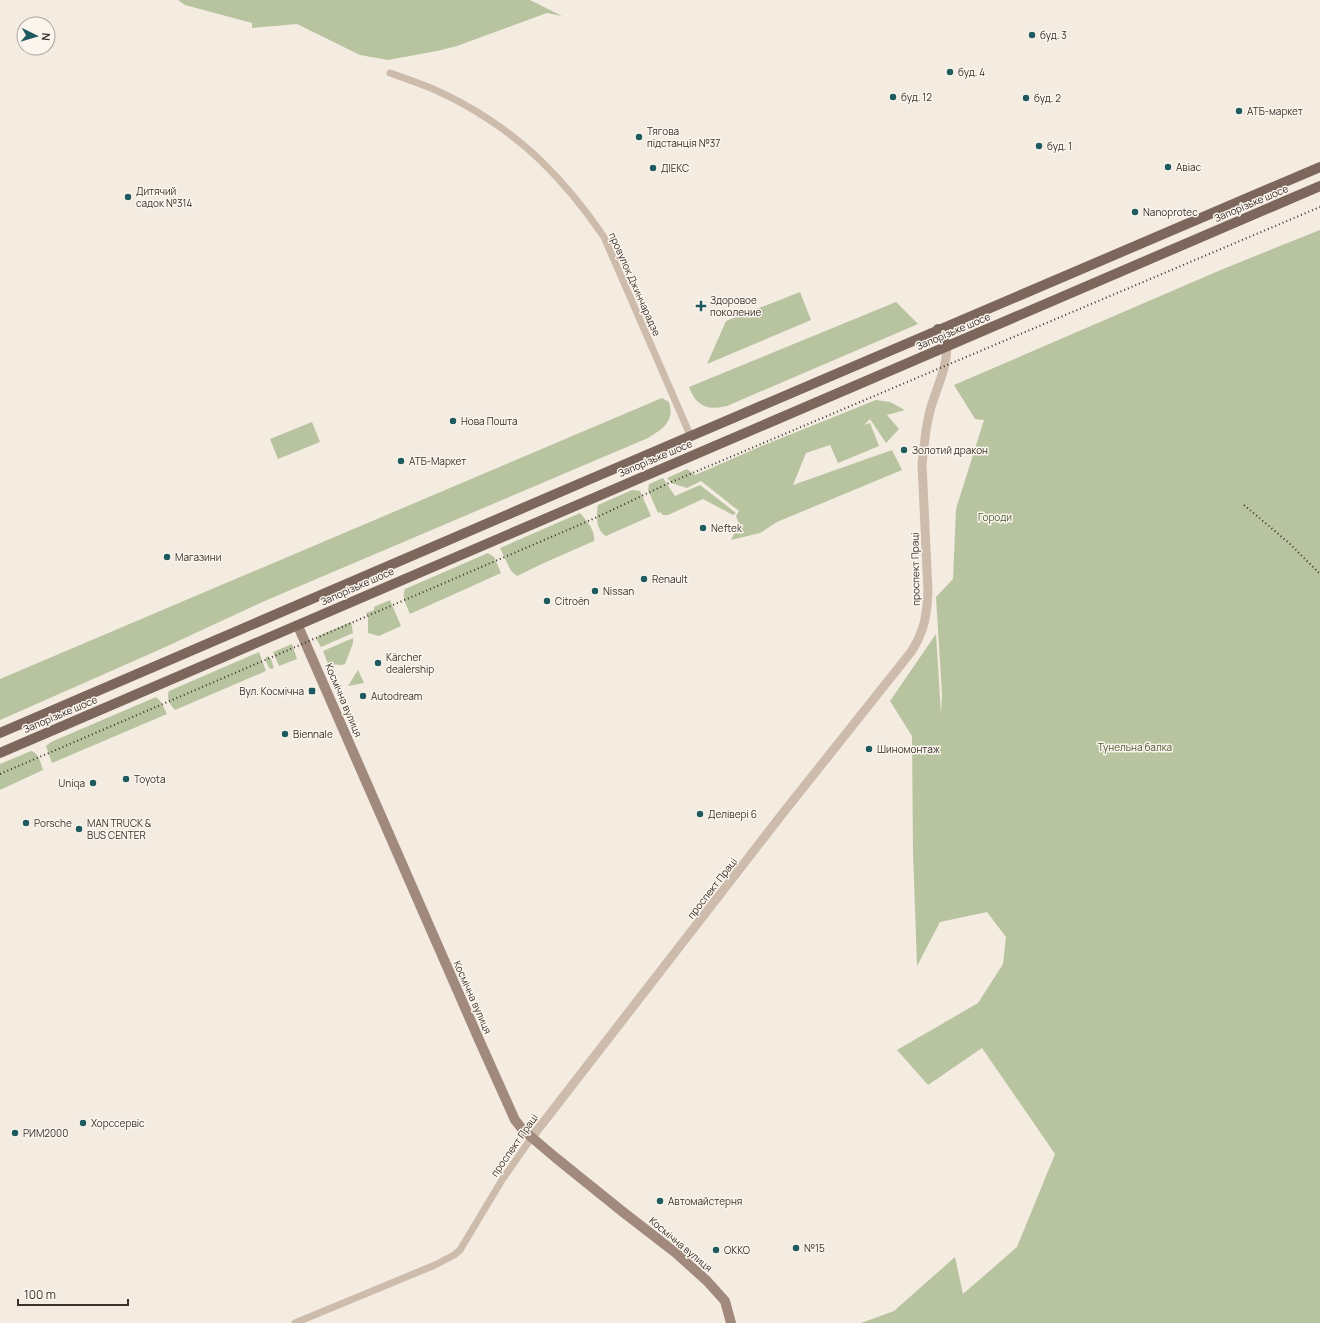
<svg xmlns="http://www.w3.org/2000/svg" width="1320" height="1323" font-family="Manrope,sans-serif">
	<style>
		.green { fill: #b8c4a0 }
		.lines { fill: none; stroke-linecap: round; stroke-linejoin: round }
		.minor { stroke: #cdbbac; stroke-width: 7 }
		.tertiary { stroke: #cdbbac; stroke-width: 9 }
		.secondary { stroke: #a18a7d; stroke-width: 10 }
		.primary { stroke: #7d675c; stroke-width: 10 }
		.rail { stroke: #3b302b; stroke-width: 2; stroke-dasharray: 1 3; stroke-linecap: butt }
		.poi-dot { fill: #1f5a5e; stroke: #fbf5ee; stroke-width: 1.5 }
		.labels { text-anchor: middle; stroke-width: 3; stroke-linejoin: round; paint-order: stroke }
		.poi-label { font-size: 10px; fill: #3b302b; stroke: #fbf5ee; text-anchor: start }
		.street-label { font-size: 10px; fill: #3b302b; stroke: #fbf5ee }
		.park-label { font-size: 10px; fill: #4a5a2e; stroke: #fbf5ee }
	</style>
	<rect width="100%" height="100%" fill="#f4ebe1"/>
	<g class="green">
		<path d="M178,0h352l32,16 -15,-3 -90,33 -20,5 -49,9 -28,-5 -63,-31 -45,4v-5l-67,-18z"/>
		<path d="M1320,230v1093h-459l33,-12 61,-54 8,37 54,-47 38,-93 -73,-106 -54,37 -31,-35 81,-47 25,-39 3,-27 -19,-25 -47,10 -23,44 -4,-114 -1,-116 -22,-35 46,-67 5,80 1,-20 -6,-97 17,-18 3,-70 28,-89 -9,-1 -21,-34 269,-116z"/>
		<path d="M800,292l11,28 -104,44 19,-43z"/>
		<path d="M896,302l22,22 -191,82c-20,5 -31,0 -38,-19z"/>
		<path d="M662,398l7,4c6,19 -6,27 -21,36l-381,162 -106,49 -161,71v-41z"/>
		<path d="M876,400l14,2 15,8 -18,5 12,14 -13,14 -16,-24 -6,6 6,-2 9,23 -41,17 -8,-18 -24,8 -13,32 99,-35 10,20 -125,52 -17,11 -29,7 8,-16 -3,-8 3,-5 -38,-30 -14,7 -16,-5 -4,-5 20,-9 8,6 69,-30z"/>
		<path d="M312,422l8,20 -42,17 -8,-20z"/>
		<path d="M663,478l12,18 25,-11 36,28 -3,2 -30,-16 -35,16h-5l-3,-3 -2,1 -10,-23 1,-6z"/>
		<path d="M632,490l8,1 11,25 -45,20c-10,-5 -10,-21 -8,-31z"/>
		<path d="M580,513c6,7 16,18 14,28l-48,21 -29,14 -6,-5 -11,-23z"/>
		<path d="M488,553l6,4 7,16 -91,41c-3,-8 -9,-17 -5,-25z"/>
		<path d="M390,600l11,26 -22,10 -11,-3v-15l-2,-5 8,-3v-3z"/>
		<path d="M351,622l2,11 -32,14 -4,-7 1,-4z"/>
		<path d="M353,638v5l-8,21 -4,1 -13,-1 -5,-13z"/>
		<path d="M292,644l5,15 -18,7 -6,-14z"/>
		<path d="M259,652l7,19 -91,39c-5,-5 -9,-12 -6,-19z"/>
		<path d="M267,656l4,3 3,9 -4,1c-2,-3 -6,-9 -3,-13z"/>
		<path d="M358,670l6,13 -16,3z"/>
		<path d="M156,697l5,5 6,12 -115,49 -6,-17 5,-4z"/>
		<path d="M31,751c8,2 10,13 12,19l-43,20v-26z"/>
	</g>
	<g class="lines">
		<g class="minor">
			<path d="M390,73c14,5 29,10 43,16 37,16 77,42 106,70 25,24 46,50 65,78l87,200"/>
			<path d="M295,1323l140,-58 19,-10 6,-5 42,-70 30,-43"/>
		</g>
		<path class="tertiary" d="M532,1137l251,-324 128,-161c13,-20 16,-36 17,-61l-6,-127c2,-16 3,-33 7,-49 5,-24 18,-43 18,-69"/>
		<path class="secondary" d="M298,626l182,416 35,78 8,10 33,28 67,54 53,41 31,28 18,20 6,22"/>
		<g class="primary">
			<path d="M938,329l9,17"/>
			<path d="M0,733c440,-189 879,-379 1320,-566"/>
			<path d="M0,753l1320,-567"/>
		</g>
		<g class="rail">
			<path d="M1244,505l45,38 31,31"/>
			<path d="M0,774l593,-255 76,-36 651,-276"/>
		</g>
	</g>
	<g class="poi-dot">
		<circle cx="1032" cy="35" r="4"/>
		<circle cx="950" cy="72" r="4"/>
		<circle cx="893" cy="97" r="4"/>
		<circle cx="1026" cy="98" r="4"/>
		<circle cx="1239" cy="111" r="4"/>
		<circle cx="639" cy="137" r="4"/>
		<circle cx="1039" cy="146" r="4"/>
		<circle cx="1168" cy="167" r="4"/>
		<circle cx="653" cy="168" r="4"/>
		<circle cx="128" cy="197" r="4"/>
		<circle cx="1135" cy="212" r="4"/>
		<path d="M699 300h4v4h4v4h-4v4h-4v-4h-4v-4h4z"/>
		<circle cx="453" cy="421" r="4"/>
		<circle cx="904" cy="450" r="4"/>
		<circle cx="401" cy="461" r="4"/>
		<circle cx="703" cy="528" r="4"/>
		<circle cx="167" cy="557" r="4"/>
		<circle cx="644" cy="579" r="4"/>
		<circle cx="595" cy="591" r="4"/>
		<circle cx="547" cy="601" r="4"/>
		<circle cx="378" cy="663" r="4"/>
		<rect x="308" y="687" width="8" height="8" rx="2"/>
		<circle cx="363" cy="696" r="4"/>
		<circle cx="285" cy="734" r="4"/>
		<circle cx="869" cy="749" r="4"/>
		<circle cx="126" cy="779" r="4"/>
		<circle cx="93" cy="783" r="4"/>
		<circle cx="700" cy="814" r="4"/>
		<circle cx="26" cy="823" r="4"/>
		<circle cx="79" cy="829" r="4"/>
		<circle cx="83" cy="1123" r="4"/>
		<circle cx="15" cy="1133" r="4"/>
		<circle cx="660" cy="1201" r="4"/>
		<circle cx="796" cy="1248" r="4"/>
		<circle cx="716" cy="1250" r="4"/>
	</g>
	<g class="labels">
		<g class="poi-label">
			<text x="1040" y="39">буд. 3</text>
			<text x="958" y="76">буд. 4</text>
			<text x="901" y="101">буд. 12</text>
			<text x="1034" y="102">буд. 2</text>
			<text x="1247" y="115">АТБ-маркет</text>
			<text x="647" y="135">Тягова<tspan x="647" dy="12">пiдстанцiя №37</tspan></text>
			<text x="1047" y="150">буд. 1</text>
			<text x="1176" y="171">Авіас</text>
			<text x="661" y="172">ДІЕКС</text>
			<text x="136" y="195">Дитячий<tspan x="136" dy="12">садок №314</tspan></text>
			<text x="1143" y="216">Nanoprotec</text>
			<text x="710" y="304">Здоровое<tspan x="710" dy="12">поколение</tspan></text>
			<text x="461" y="425">Нова Пошта</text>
			<text x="912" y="454">Золотий дракон</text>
			<text x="409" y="465">АТБ-Маркет</text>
			<text x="711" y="532">Neftek</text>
			<text x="175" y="561">Магазини</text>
			<text x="652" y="583">Renault</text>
			<text x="603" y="595">Nissan</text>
			<text x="555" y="605">Citroën</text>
			<text x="386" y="661">Kärcher<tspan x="386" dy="12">dealership</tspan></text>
			<text x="304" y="695" text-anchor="end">Вул. Космічна</text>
			<text x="371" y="700">Autodream</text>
			<text x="293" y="738">Biennale</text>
			<text x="877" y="753">Шиномонтаж</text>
			<text x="134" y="783">Toyota</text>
			<text x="85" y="787" text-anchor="end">Uniqa</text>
			<text x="708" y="818">Делівері 6</text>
			<text x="34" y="827">Porsche</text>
			<text x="87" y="827">MAN TRUCK &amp;<tspan x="87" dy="12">BUS CENTER</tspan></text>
			<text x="91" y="1127">Хорссервіс</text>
			<text x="23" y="1137">РИМ2000</text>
			<text x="668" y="1205">Автомайстерня</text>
			<text x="804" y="1252">№15</text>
			<text x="724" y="1254">OKKO</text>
		</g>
		<g class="street-label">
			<text transform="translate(1251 203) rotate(-23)" y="4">Запорізьке шосе</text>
			<text transform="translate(635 284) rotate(66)" y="4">провулок Джинчарадзе</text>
			<text transform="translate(953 331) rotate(-23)" y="4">Запорізьке шосе</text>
			<text transform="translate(655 458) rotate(-23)" y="4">Запорізьке шосе</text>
			<text transform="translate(915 569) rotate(-91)" y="4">проспект Праці</text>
			<text transform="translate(357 586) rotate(-24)" y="4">Запорізьке шосе</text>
			<text transform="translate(344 700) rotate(67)" y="4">Космічна вулиця</text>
			<text transform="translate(60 714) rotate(-23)" y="4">Запорізьке шосе</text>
			<text transform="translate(712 888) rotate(-52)" y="4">проспект Праці</text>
			<text transform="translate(473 997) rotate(66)" y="4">Космічна вулиця</text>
			<text transform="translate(514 1145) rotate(-55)" y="4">проспект Праці</text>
			<text transform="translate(681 1244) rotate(40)" y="4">Космічна вулиця</text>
		</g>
		<g class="park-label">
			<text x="995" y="521">Городи</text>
			<text x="1135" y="751">Тунельна балка</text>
		</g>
	</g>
	<g transform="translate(36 36) rotate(95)"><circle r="19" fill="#fbf5ee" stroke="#aea6a0"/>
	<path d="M0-3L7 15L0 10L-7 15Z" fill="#1f5a5e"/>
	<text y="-6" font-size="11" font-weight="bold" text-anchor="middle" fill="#3b302b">N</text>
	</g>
	<path d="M18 1299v6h110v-6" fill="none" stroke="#3b302b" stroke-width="2"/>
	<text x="24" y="1299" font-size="12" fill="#3b302b" stroke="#fbf5ee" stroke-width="3" paint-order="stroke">100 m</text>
</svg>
